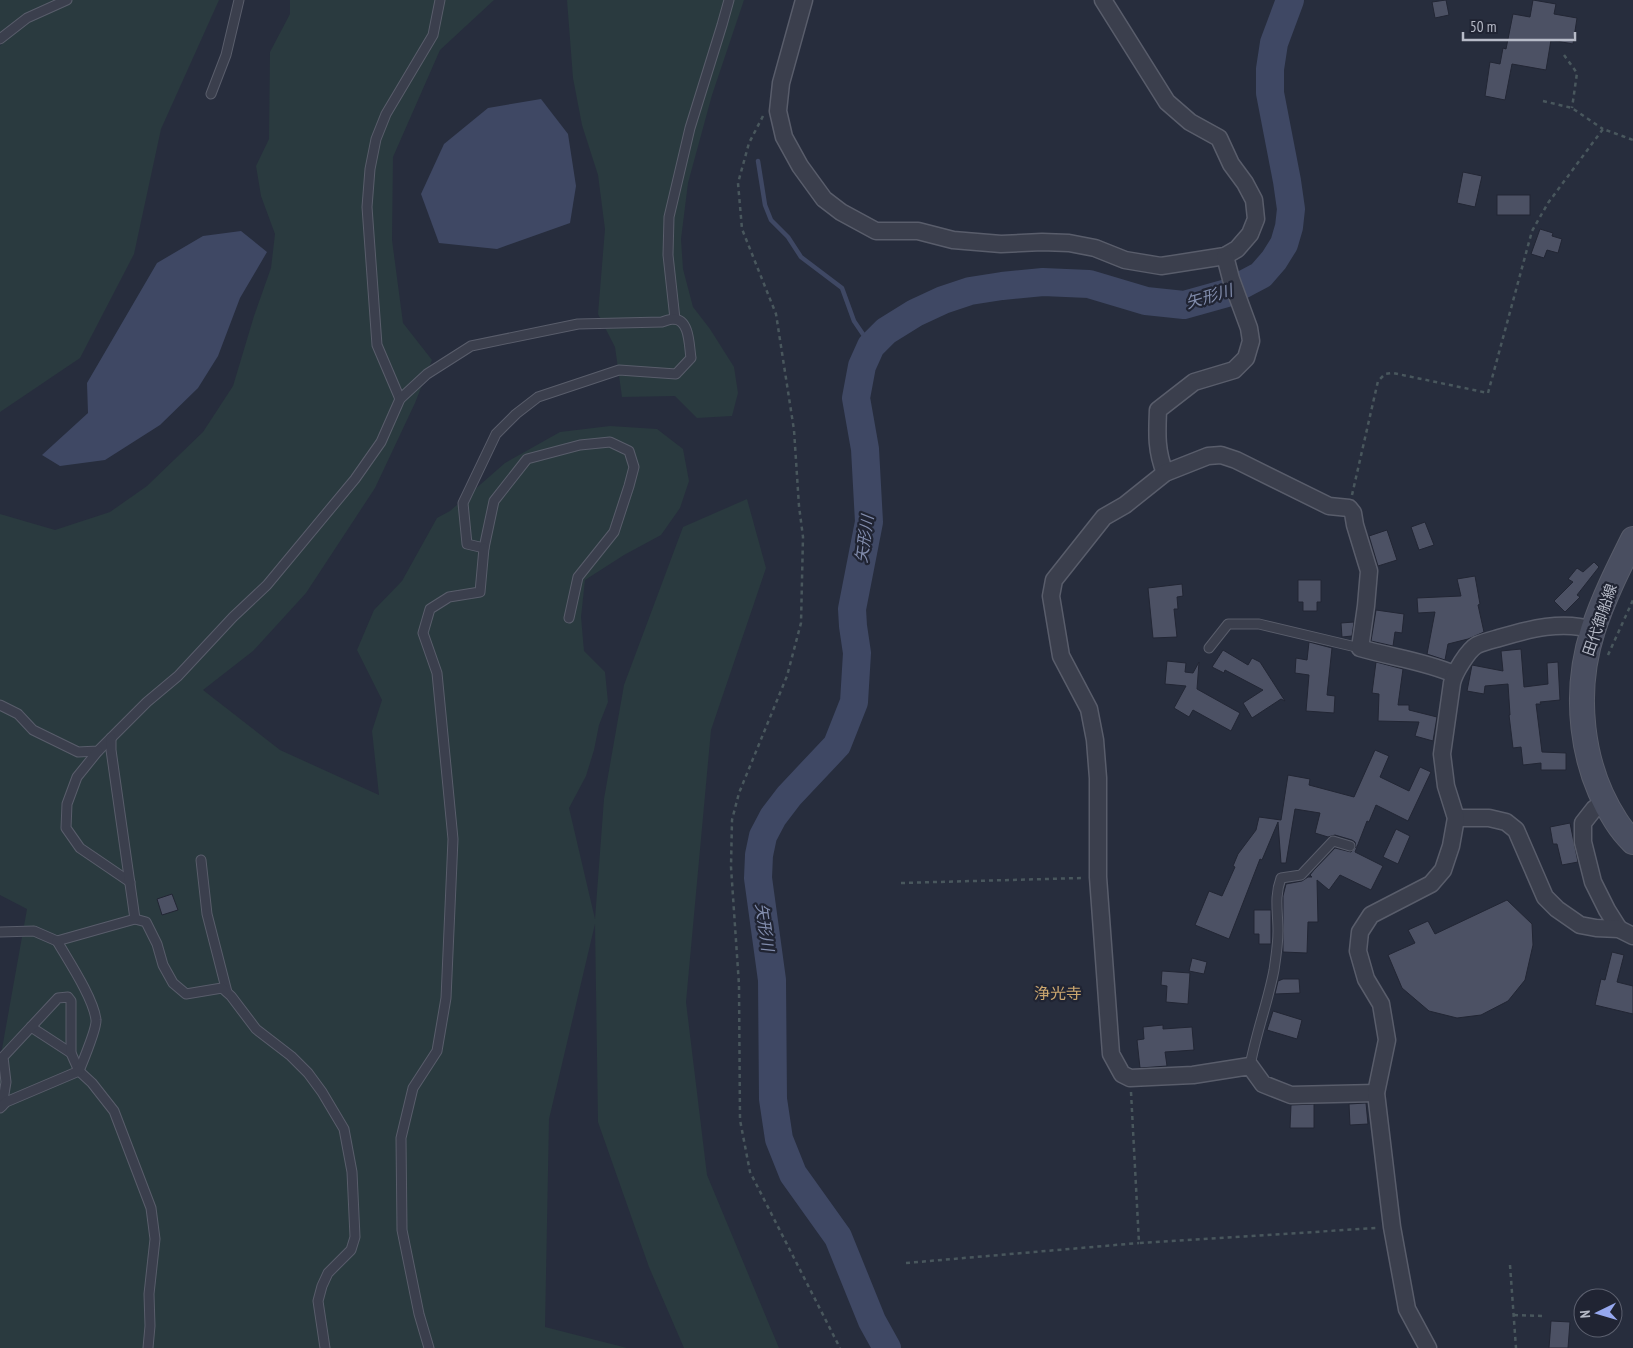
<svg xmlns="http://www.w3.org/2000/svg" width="1633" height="1348" font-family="'PT Sans Narrow','Noto Sans JP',sans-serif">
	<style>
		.green { fill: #2a3a3f }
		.water { fill: #3f4864 }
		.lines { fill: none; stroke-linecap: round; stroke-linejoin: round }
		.stream { stroke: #3f4864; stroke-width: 4.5 }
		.river { stroke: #3f4864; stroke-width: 28 }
		.building { fill: #4c5164; stroke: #222634 }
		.lane-casing { stroke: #595d6b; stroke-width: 11 }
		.street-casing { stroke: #595d6b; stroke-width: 19 }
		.secondary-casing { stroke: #595d6b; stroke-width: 26 }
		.path { stroke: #49575d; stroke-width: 2.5; stroke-dasharray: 4 4; stroke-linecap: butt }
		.lane { stroke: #3b3f4d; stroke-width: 9 }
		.street { stroke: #3b3f4d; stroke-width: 16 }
		.secondary { stroke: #494e60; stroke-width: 24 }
		.labels { text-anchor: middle; stroke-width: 4.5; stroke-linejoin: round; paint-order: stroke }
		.street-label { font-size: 15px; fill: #b7bbc8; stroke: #202433 }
		.water-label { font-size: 16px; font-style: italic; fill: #828dad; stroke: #202433 }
		.neighbourhood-label { font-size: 16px; fill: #cca76f; stroke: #202433 }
	</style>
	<rect width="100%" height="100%" fill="#272d3d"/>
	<g class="green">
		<path d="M0,0h219l-58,129 -27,125 -54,104 -80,54v-366l10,-11 -10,3z"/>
		<path d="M290,0h204l-54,50 -47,107 -1,83 11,83 29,37 -17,43 -40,85 -69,105 -53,58 -50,39 77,60 99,45 -7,-64 10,-31 -25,-50 17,-40 28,-29 35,-63 13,-7 55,-48 55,-31 50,-6 47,3 26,20 6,32 -9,27 -19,27 -37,20 -39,25 -4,37 3,34 21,21 3,30 -9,23 -5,25 -8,26 -17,32 26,111 9,-120 20,-114 59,-158 64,-28 19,69 -55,162 -25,272 21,173 72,173h-95l-35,-81 -51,-145 -3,-198 -46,195 -4,208 82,21h-627v-288l27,-151 -27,-14v-381l55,16 55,-18 37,-26 56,-54 30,-46 21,-70 17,-48 4,-34 -14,-38 -5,-30 13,-27 1,-87 20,-38z"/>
		<path d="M567,0h177l-32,95 -24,88 -7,56 2,30 10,38 17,22 24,38 4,26 -6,23 -35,2 -22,-22 -53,1 -7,-50 -17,-33 7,-85 -7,-54 -16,-50 -9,-47z"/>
	</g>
	<g class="water">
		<path d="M541,99l27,35 8,52 -6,37 -73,26 -58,-6 -18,-49 23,-50 44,-36z"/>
		<path d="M241,231l26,21 -27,46 -22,58 -20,32 -38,37 -55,35 -45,6 -18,-11 46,-42 -1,-30 70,-120 46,-27z"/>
	</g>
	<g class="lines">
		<path class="stream" d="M758,161l7,44 6,15 17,17 13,20 41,31 12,33 17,25"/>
		<path class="river" d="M887,1348l-15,-27 -34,-84 -45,-63 -14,-35 -6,-40 -1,-119 -14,-102 1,-23 4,-19 10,-19 16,-21 48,-51 17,-43 3,-49 -4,-27 -1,-17 17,-87 -4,-73 -9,-51 6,-32 9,-20 15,-15 29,-18 28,-13 27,-9 32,-5 41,-4 46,2 57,17 38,4 43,-12 34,-18 13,-15 10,-16 5,-17 2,-18 -4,-28 -17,-88v-24l4,-26 16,-43"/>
	</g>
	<g class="building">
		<path d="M1446,0l3,15 -14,3 -3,-16z"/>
		<path d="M1533,0l23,4 -2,10 23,4 -4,26 -22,-4 -5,30 -34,-6 -7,36 -20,-4 5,-34 10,2 3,-16 3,1 7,-35 17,3z"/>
		<path d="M1463,172l19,4 -7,31 -18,-4z"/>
		<rect x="1497" y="195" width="33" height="20"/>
		<path d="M1540,229l13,4 -1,3 10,3 -4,14 -11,-3 -3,8 -13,-4z"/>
		<path d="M1425,522l9,23 -15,5 -8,-23z"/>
		<path d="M1387,530l10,30 -19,6 -9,-30z"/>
		<path d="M1594,562l5,5 -22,28 3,2 -15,15 -11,-11 19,-19 -5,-3 9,-11 6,4z"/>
		<path d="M1475,576l5,28 -2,1 6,27 -16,7 -20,5 -3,16 -18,-6 8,-42 -17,1 -1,-15 44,-2 -4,-17z"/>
		<path d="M1298,580h23v22h-4v9h-14v-9h-5z"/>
		<path d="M1182,584l1,12 -6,1 1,12h-4l3,28 -24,1 -5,-50z"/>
		<path d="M1376,610l28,4 -2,19 -7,-1 -2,14 -22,-5z"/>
		<path d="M1354,622l-2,14 -10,1 -1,-14z"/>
		<path d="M1309,642l23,6 -5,47 8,1 -1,17 -28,-2 3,-36 -14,-2 1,-15 11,2z"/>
		<path d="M1521,649l3,38 24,-3 -1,-21 11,-1 2,38 -20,2 1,2h-5l6,48 24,1v17h-25v-7l-18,2 -2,-18 -8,1 -4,-33h1l-2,-31 -23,2 -1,8 -17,-3 5,-26 31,6 -2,-20z"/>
		<path d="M1223,650l25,15 4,-7 8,4 25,39 -4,-2 -29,19 -9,-15 20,-13 -38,-20 -1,3 -12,-6z"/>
		<path d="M1167,661l19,2 -1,9 8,1 6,-11 -2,27 43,24 -9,18 -38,-21 -4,7 -15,-9 12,-22 -21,-2z"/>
		<path d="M1376,662l27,7 -5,36h11v5l28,7 -4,24 -18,-5 4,-14 -41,-1 1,-27 -7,-1z"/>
		<path d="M1375,750l14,6 -9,21 29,14 11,-24 11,5 -23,49 -32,-16 -7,17 -2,-1 -12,31 28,14 -12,24 -31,-15 -11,15 -12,-10 1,42h-10l-1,31 -24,-1v-56l3,-12 16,-3 6,-4h4l-2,-2 4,-5 21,-22 16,4 5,-5 -1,-5 -3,-2 -17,-5 -7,2 -13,-4 5,-20 -25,-4 -9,54h-5l-3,-41 -16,38 -2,-1 -31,80 -34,-14 14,-34 13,5 13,-29 -2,-1 5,-12 18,-24 3,-13 22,3 7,-45 22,4 -1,6 45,12z"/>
		<path d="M1570,823l8,39 -16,3 -5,-21h-4l-3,-17z"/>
		<path d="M1396,829l14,7 -12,28 -15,-7z"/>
		<path d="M172,894l6,16 -16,5 -5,-16z"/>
		<path d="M1507,900l25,24 1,21 -8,35 -17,21 -27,14 -24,3 -28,-7 -27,-23 -14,-33 27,-12 -7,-13 20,-9 7,13z"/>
		<path d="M1254,910h17v34h-12v-10h-5z"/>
		<path d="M1612,952l12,3 -7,27 16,4v28l-38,-9 6,-26 4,1z"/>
		<path d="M1192,958l15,4 -3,12 -15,-3z"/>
		<path d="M1162,971l28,2 -2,31 -22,-2 1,-16 -6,-1z"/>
		<path d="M1283,979h16l1,14 -25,1 3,-13z"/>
		<path d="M1273,1011l29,9 -5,19 -30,-9z"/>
		<path d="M1163,1025v4l29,-2 2,23 -29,2 2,14 -27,2 -3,-28 7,-1 -1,-12z"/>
		<path d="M1366,1103l2,21 -18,1 -1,-21z"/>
		<path d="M1314,1104v24h-24l1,-23z"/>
		<path d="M1551,1321l19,1 -2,26h-19z"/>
	</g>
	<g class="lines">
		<g class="lane-casing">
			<g id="lane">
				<path d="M0,39l27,-21 40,-18"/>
				<path d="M211,94l15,-39 13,-55"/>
				<path d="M675,319l-7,-64 1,-38 21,-89 32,-103 7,-25"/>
				<path d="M400,399l-23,-54 -10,-138 3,-38 6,-30 10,-25 47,-79 7,-35"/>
				<path d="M1209,648l19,-24h31l101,24"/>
				<path d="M0,705l18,9 15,16 45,22 20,-1 49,-49 31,-26 55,-59 34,-32 88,-106 26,-37 19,-43 27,-25 44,-28 107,-22 84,-2c3,-1 8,-3 12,-3 16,1 15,27 17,39l-15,16 -57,-4 -81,27 -22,17 -20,20 -33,69 4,41 17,4 10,-47 33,-42 53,-14 30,-3 19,9 5,16 -5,19 -15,46 -36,45 -9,41"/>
				<path d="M98,751l-21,26 -10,27 -1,24 14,20 50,34"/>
				<path d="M201,860l6,54 20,78"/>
				<path d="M135,919l11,3 11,22 6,21 10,18 13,11 36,-6 9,8 25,33 35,27 17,17 14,19 22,37 8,43 3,65 -4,13 -23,23 -6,13 -4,15 7,47"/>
				<path d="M0,932l34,-1 23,10"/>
				<path d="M31,1027l40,26"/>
				<path d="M1250,1066c6,-33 18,-64 24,-96 2,-13 4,-26 4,-39 0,-19 -4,-34 3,-53l20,-3 32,-34 17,5"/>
				<path d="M2,1106l4,-24 -3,-25 55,-59 10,-1 3,4v52l8,18 13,12 22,28 37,97 4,31 -6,55 1,32 -2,22"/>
				<path d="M0,1108l6,-6 73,-31c4,-10 18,-43 17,-51 -2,-21 -28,-60 -39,-79l78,-22 -24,-169v-12"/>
				<path d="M429,1348l-10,-34 -17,-84 -1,-92 12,-50 24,-37 9,-53 7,-159 -16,-166 -14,-40 7,-24 19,-12 31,-5 4,-44"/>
			</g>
		</g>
		<g class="street-casing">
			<g id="street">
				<path d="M804,0l-23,83 -3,28 6,26 16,29 24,33 17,13 35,19h42l35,9 48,4 41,-2 27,1 26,5 30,12 36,6 64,-10 12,-7 13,-15 6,-15 -2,-19 -9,-17 -14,-19 -12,-26 -29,-16 -23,-20 -64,-102"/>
				<path d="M1165,473c-9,-23 -8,-39 -7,-63l36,-28 40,-12 12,-12 5,-17 -2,-13 -18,-49 -6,-23"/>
				<path d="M1605,801l-11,8 -11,14v19l10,40 14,28 12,19"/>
				<path d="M1456,818h33l17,4 10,8 29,67 12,12 23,16 16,3 23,1 14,7"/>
				<path d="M1376,1093l-85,2 -28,-11 -13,-18 -57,9 -63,3 -8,-4 -11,-20 -13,-177v-99l-3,-38 -6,-31 -28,-53 -10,-60 3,-16 50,-63 21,-12 40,-32 43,-17 13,-1 15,5 93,46 20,2 4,5 2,12 14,46 -3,35 -6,42c31,9 64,13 94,26"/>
				<path d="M1428,1348l-21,-39 -15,-82 -16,-134 11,-53 -6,-36 -15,-25 -8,-28 2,-19 11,-17 60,-31 12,-14 8,-24 5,-28 -10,-32 -4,-32 10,-71c2,-10 16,-33 25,-38 7,-3 15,-5 22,-7 30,-9 64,-18 94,-8"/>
			</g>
		</g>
		<g class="secondary-casing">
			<path id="secondary" d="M1633,539c-15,30 -30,60 -40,91 -20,62 -13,136 23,191 5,8 11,15 17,21"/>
		</g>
		<g class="path">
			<path d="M1564,55l13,18 -5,35"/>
			<path d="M1543,101l29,7 31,21"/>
			<path d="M763,116l-14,27 -11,40 4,46 34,85 18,116 5,76 4,31 -2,86 -14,53 -48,117 -7,27 -1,47 8,118 1,135 10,52 90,176"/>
			<path d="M1352,495l26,-114 7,-7 8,-1 95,20 44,-162 16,-28 55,-74 30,11"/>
			<path d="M1608,655l25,-55"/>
			<path d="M901,883l181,-5"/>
			<path d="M1131,1092l8,151 238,-15"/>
			<path d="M906,1263l233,-20"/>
			<path d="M1510,1265l6,83"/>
			<path d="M1514,1315l28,1"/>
		</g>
		<use href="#lane" class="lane"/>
		<use href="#street" class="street"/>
		<use href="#secondary" class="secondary"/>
	</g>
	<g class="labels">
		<g class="street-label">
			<text transform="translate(1600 620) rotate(-71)" y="5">田代御船線</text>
		</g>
		<g class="water-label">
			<text transform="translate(1209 296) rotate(-16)" y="6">矢形川</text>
			<text transform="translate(864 539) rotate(-82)" y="6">矢形川</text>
			<text transform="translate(765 927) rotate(82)" y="6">矢形川</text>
		</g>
		<g class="neighbourhood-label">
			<text x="1058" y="999">浄光寺</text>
		</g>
	</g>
	<g transform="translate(1598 1313) rotate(265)"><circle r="24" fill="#202433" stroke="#5c606f"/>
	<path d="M0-4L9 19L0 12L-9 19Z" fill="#96a8ef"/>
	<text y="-8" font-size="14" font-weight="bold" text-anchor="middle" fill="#b7bbc8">N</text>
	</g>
	<path d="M1463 32v8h112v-8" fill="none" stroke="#b7bbc8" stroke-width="2.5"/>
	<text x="1470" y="32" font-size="15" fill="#b7bbc8" stroke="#202433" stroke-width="4" paint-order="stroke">50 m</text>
</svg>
